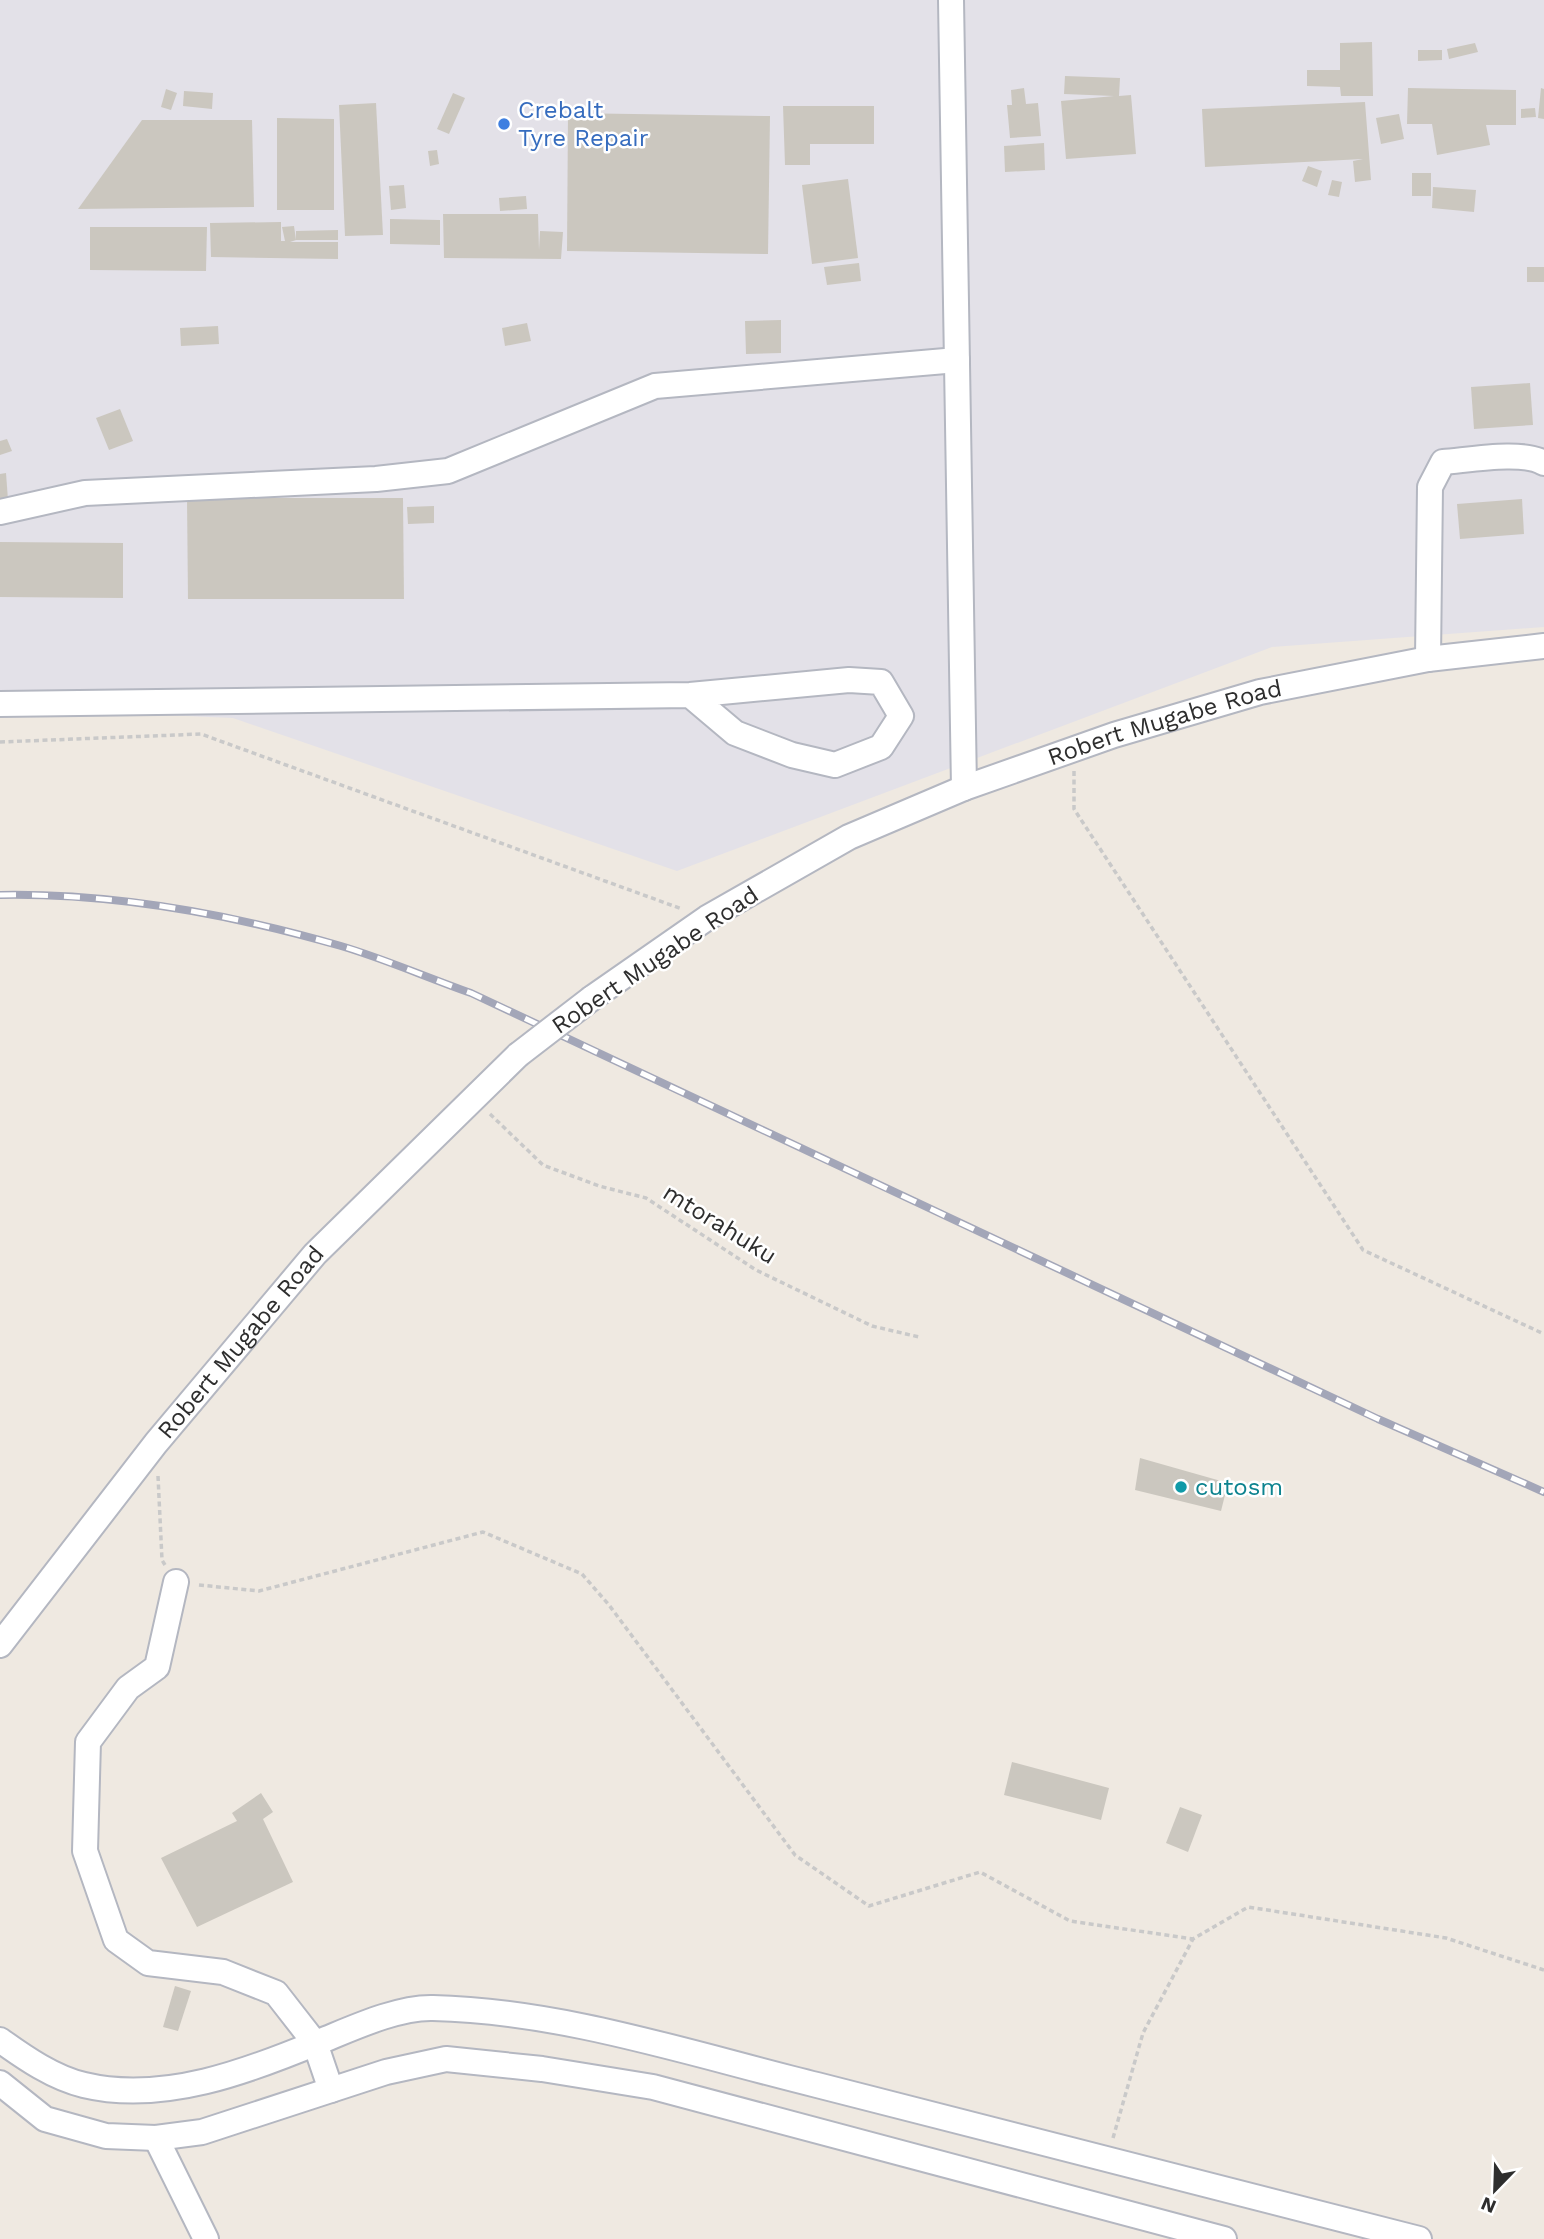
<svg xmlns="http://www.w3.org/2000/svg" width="1544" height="2239" font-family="'Work Sans',sans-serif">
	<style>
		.industrial { fill: #e3e1e8 }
		.building { fill: #cbc7bf }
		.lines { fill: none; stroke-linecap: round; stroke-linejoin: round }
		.minor-casing { stroke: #b4b7c1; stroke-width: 28 }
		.path { stroke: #c9c9c9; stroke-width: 3.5; stroke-dasharray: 5 3.5; stroke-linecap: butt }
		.minor { stroke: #fff; stroke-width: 24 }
		.rail-casing { stroke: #a3a6b8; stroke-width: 8 }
		.rail { stroke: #fff; stroke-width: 5; stroke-dasharray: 16; stroke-linecap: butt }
		.minor-bridge-casing { stroke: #b4b7c1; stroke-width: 28; stroke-linecap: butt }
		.minor-bridge { stroke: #fff; stroke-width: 24 }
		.shop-dot { fill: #3f7fe0; stroke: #fff; stroke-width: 2.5 }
		.culture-dot { fill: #0f9aa8; stroke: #fff; stroke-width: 2.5 }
		.labels { text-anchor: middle; stroke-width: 5; stroke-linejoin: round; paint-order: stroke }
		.shop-label { font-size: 24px; fill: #366cbe; stroke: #fff; text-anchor: start }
		.street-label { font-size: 24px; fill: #2e2e2e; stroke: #fff }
		.culture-label { font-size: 24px; fill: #0d838f; stroke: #fff; text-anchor: start }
	</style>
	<rect width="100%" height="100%" fill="#efe9e1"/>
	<path class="industrial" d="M0,0h1544v627l-272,20 -595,224 -444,-153 -233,-10z"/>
	<g class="building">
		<path d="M1372,42l1,54h-32l-1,-9 -33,-1v-16h33v-27z"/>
		<path d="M1475,43l3,9 -29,7 -2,-10z"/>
		<path d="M1418,50h24v10l-24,1z"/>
		<path d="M1065,76l55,2 -1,18 12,-1 5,59 -70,5 -5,-58 53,-5 -50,-2z"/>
		<path d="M1024,88l2,16 12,-1 3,33 -31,2 -3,-33h5l-1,-15z"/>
		<path d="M1408,88l108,2v35h-30l4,20 -53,10 -5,-31h-25z"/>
		<path d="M1541,88l3,1v30l-6,-1z"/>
		<path d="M166,89l11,4 -6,17 -10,-3z"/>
		<path d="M184,91l29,2 -1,16 -29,-3z"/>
		<path d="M453,93l12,5 -16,36 -12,-5z"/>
		<path d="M1365,102l6,78 -16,2 -2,-21 10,-2 -158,8 -3,-58z"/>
		<path d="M376,103l7,132 -38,1 -6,-131z"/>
		<path d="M783,106h91v38h-64v21h-25z"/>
		<path d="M1535,108l1,9 -15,1v-9z"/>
		<path d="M568,113l202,3 -2,138 -201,-3z"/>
		<path d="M1399,114l5,25 -23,5 -5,-26z"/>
		<path d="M277,118l57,1v91h-57z"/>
		<path d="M142,120h110l2,87 -176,2z"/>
		<path d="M1044,143l1,27 -40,2 -1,-26z"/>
		<path d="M437,150l2,14 -9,2 -2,-15z"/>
		<path d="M1308,166l14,5 -5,16 -15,-6z"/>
		<rect x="1412" y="173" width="19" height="23"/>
		<path d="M848,179l10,79 -46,6 -10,-79z"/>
		<path d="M1332,180l10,2 -3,15 -11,-2z"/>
		<path d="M404,185l2,23 -15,2 -2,-24z"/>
		<path d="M1433,187l43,3 -2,22 -42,-4z"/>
		<path d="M526,196l1,13 -27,2 -1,-13z"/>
		<path d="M443,214h95l1,36 1,-19 23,1 -2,27 -117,-1z"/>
		<path d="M390,219l50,1v25l-50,-1z"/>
		<path d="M281,222v19h4l-3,-14 12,-1 2,14 -6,2h48v17l-127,-2 -1,-34z"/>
		<path d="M90,227h117l-1,44 -116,-1z"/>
		<path d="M338,230v10h-42v-9z"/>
		<path d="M859,263l2,18 -34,4 -3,-18z"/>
		<rect x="1527" y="267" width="17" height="15"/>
		<path d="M781,320v33l-35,1 -1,-33z"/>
		<path d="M527,323l4,18 -26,5 -3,-18z"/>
		<path d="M218,326l1,18 -38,2 -1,-18z"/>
		<path d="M1530,383l3,42 -59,4 -3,-42z"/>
		<path d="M120,409l13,32 -24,9 -13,-32z"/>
		<path d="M7,439l5,12 -12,4v-14z"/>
		<path d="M6,473l2,27 -8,1v-27z"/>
		<path d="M187,498h216l1,101h-216z"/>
		<path d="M1522,499l2,35 -64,5 -3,-35z"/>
		<path d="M434,506v17l-26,1 -1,-17z"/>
		<path d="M0,542l123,1v55l-123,-1z"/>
		<path d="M1140,1458l88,25 -7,28 -86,-21z"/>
		<path d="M1012,1762l97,26 -8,32 -97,-25z"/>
		<path d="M261,1793l12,19 -10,7 30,63 -96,45 -36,-69 76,-37 -5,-8z"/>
		<path d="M1180,1807l22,8 -14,37 -22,-9z"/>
		<path d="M175,1986l16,5 -13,40 -15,-4z"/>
	</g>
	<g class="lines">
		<g class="minor-casing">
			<g id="minor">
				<path d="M951,0l13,788"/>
				<path d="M0,512l85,-19 291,-14 72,-8 207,-85 302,-26"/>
				<path d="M1428,659l2,-172 13,-25c26,-2 80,-12 101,1"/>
				<path d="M0,704l690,-9 159,-15 32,2 20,34 -20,31 -46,18 -43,-10 -57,-22 -45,-38"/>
				<path id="s1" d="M592,998l115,-80 142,-81 115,-49 150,-53 146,-43 168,-33 116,-13"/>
				<path d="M176,1582l-19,85 -29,21 -40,54 -3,109 31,89 32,23 75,9 53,21 39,50 16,47"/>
				<path id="s2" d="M0,1645l156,-202 159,-189 203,-199"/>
				<path d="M0,2040c25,18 54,38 84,45 79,19 165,-14 237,-44 32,-13 77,-34 112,-33 130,3 258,46 384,77 201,51 402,101 602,154"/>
				<path d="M0,2083l45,36 61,17 50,2 46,-6 184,-60 60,-13 96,10 111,18 571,152"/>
				<path d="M156,2138l50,101"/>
			</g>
		</g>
		<g class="path">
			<path d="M0,742l201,-8 481,175"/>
			<path d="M1074,771v38l289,441 181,84"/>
			<path d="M490,1114l53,51 56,21 47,12 110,72 116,56 47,11"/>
			<path d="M158,1476l4,84 3,5"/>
			<path d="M199,1585l60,6 224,-59 99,42 27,31 186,250 74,51 111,-34 90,49 123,18"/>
			<path d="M1113,2138l30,-105 50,-94 55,-32 198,31 98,32"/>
		</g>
		<use href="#minor" class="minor"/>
		<g class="rail-casing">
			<path id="rail" d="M0,895c116,-2 230,19 341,51 44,13 87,32 130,47l907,426 166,73"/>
		</g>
		<use href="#rail" class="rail"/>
		<g class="minor-bridge-casing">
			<path id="minor-bridge" d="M518,1055l74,-57"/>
		</g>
		<use href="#minor-bridge" class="minor-bridge"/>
	</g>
	<circle class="shop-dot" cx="504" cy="124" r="7"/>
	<circle class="culture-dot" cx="1181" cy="1487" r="7"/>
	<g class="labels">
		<g class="shop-label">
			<text x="518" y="118">Crebalt<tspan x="518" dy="28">Tyre Repair</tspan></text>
		</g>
		<g class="street-label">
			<text dy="8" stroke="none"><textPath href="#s1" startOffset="640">Robert Mugabe Road</textPath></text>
			<text transform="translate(655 960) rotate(-34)" y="8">Robert Mugabe Road</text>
			<text transform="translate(720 1224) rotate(32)" y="8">mtorahuku</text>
			<text dy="8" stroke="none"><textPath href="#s2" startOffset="387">Robert Mugabe Road</textPath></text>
		</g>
		<g class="culture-label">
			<text x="1195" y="1495">cutosm</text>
		</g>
	</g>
	<g transform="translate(1495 2190) rotate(203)" stroke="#ffffff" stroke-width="5" paint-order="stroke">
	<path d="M0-5L12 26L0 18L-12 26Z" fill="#2e2e2e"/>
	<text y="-10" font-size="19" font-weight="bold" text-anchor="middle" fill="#2e2e2e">N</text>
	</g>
</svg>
